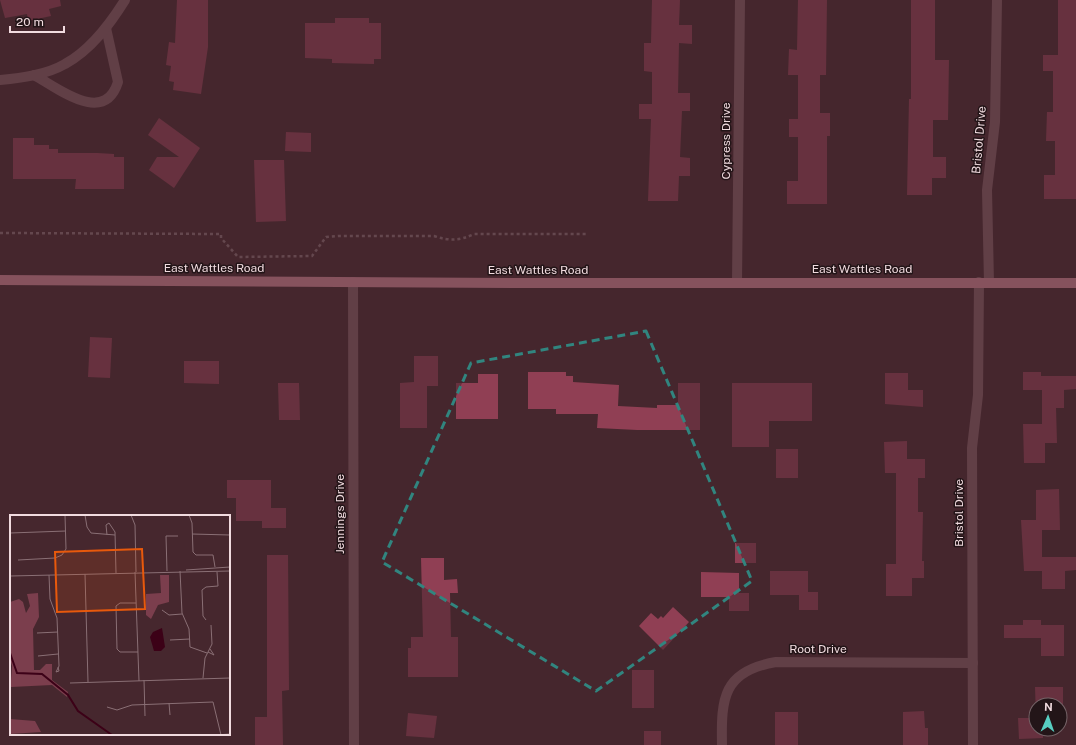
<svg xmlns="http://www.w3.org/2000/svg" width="1076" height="745" font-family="'Public Sans',sans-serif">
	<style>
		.building { fill: #903f54 }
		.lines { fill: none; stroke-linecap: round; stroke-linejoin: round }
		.path { stroke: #8b7075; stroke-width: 2.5; stroke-dasharray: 3 3; stroke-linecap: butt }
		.minor { stroke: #835e65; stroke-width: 10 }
		.major { stroke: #d48798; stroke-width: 10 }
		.marked { fill: none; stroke: #31857f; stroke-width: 3; stroke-dasharray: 8 5; stroke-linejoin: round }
		.labels { text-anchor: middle; stroke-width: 3; stroke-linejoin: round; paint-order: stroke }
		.street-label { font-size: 12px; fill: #f1dbdf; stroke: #231518 }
		.inset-river { fill: none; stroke: #3c0117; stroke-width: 2 }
		.inset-road { fill: none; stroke: #8a6f75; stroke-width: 1 }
		.view { fill: #e8590c; fill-opacity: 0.15; stroke: #e8590c; stroke-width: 2 }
		.inset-edge { fill: none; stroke: #f1dbdf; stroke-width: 2 }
	</style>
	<rect width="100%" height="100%" fill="#46272e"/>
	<g class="building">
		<path d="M0,0h60l1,6 -12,3 2,7 -23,5 -1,-7 -22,4z"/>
		<path d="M177,0h31v47l-7,47 -28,-4 1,-8 -5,-1 2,-15 -5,-1 3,-23 6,1z"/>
		<path d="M652,0h28l-1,25h13v19l-13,-1 -1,50h12v18h-8l-2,46 10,1v18h-11l-1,25h-30l3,-82h-12v-15h13v-32l-8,-1v-28h7z"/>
		<path d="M798,0h29l-1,75h-6v38h10v23h-3v68h-40v-23h11v-44h-9v-18h9v-44h-10l1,-26 8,1z"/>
		<path d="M911,0h24v60h14l-1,60h-15v37h13v21h-14v17h-25l2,-96h2z"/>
		<path d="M1058,0h18v199h-32v-24h11v-34h-9l1,-29h6v-41h-10v-16h15z"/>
		<path d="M335,18h34v5h12v36h-7v5l-42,-1v-4l-27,-1v-35h30z"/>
		<path d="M159,118l41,30 -26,40 -25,-18 8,-13h22l-31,-22z"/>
		<path d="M286,132l25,1v19l-26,-1z"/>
		<path d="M13,138h21v7h15v4h9v4h39l17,1v3h10v32h-49l1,-10h-63z"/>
		<path d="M254,160h30l2,61 -30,1z"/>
		<path d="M90,337l22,1 -2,40 -22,-1z"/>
		<path d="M414,356h24v30h-11v42h-27v-45l14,-1z"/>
		<path d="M184,361h35v23l-35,-1z"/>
		<path d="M528,372h38v4h7v6l46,3 -1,21 39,2v-3h21v-22h22v47h-63l-40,-2 1,-14h-42v-5h-28z"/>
		<path d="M1023,372h18v4h35v13l-12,1v18h-8l1,35h-12v20h-21l-1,-39h19v-34h-19z"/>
		<path d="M885,373h23v17h15v17l-38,-3z"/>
		<path d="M478,374h20v45h-42v-36h22z"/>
		<path d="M278,383h21l1,37h-21z"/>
		<path d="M732,383h80v38h-43v26h-37z"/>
		<path d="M907,441v18h18v19h-7v34h5l-1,49h2v17h-12v18h-26v-32h10v-91h-11l-1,-31z"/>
		<rect x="776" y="449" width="22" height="29"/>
		<path d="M227,480h44v28h15v20h-24v-7h-26v-23h-9z"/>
		<path d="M1059,489l1,41h-18v27h34v13l-11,1v18h-23v-18h-18l-3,-51h15v-30z"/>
		<rect x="735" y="543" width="21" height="20"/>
		<path d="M267,555h21l1,135 -7,1 1,54h-28v-28h12z"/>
		<path d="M421,558h23v22l13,-1 1,14h-8l1,44h7v40h-50v-29h3v-11h12z"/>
		<path d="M770,571h38v21h10v18h-19v-15h-29z"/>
		<path d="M701,572l38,1v20h10v18h-20v-14h-28z"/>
		<path d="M673,607l16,15 -26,28 -24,-24 12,-13 7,6 3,-3 2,2z"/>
		<path d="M1023,620h18v5h23v31h-23v-18h-37v-13h19z"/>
		<rect x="632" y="670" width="22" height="38"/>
		<path d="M1035,687h28v42h-3v-24h-24v24h23h-16v9l-24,1 -1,-21h18z"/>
		<path d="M924,711l1,17h3v17h-25v-33z"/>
		<rect x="775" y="712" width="23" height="33"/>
		<path d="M408,713l29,3 -3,22 -28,-2z"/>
		<rect x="644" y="731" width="17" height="14"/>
	</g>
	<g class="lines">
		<path class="path" d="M0,233l221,1v4l17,19 74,-1 14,-19 12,-1h96c15,5 25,5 40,-2h114"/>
		<g class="minor">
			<path d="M34,75c24,13 70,51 84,7l-12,-54"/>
			<path d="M0,80c21,-2 46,-5 65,-16 26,-14 45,-40 60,-64"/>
			<path d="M353,282l1,463"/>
			<path d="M737,282l3,-282"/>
			<path d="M989,283l-2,-93 8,-68 2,-122"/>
			<path d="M722,745c-1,-47 1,-74 54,-83l197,1"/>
			<path d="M973,745l-1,-297 6,-53 1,-113"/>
		</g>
		<path class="major" d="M0,280l514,3h562"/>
	</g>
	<path d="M0 0H1076V745H0ZM646,331l106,250 -156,110 -214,-129 89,-199z" fill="#46272e" fill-opacity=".55" fill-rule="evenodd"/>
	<path class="marked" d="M646,331l106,250 -156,110 -214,-129 89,-199z"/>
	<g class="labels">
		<g class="street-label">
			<text transform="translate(979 140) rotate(-85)" y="4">Bristol Drive</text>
			<text transform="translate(726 141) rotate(-90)" y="4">Cypress Drive</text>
			<text x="214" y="272">East Wattles Road</text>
			<text x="862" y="273">East Wattles Road</text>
			<text x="538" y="274">East Wattles Road</text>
			<text transform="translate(959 513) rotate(-90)" y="4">Bristol Drive</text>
			<text transform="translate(340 514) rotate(-90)" y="4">Jennings Drive</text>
			<text x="818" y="653">Root Drive</text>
		</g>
	</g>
	<g transform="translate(10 515)">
		<rect width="220" height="220" fill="#46272e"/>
		<path d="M150,60h9v27l-11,3 -7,14 -5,-4v-21l15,-1zM28,78l1,24 -6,12 1,41h6l6,-6h6v16l16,12 -1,5 -15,-12 -41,2 -1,8 2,-29 -2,-7v-57l9,-3 4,3 3,11 4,-7 -3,-12zM0,204l25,2 6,11 -31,2z" fill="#7b3e4d"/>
		<path d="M152,113l3,19 -4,4h-7l-4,-14 3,-5z" fill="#3c0117"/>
		<path class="inset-river" d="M0,138l7,20 25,1 26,21 10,16 34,24"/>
		<path class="inset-road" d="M75,0l2,12 4,6 24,2M121,0l4,10 1,47M179,0l3,8 1,29 3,3h17l2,12M0,18l56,-2M182,19l38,1M97,20l-1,-10 3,-2 6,9 1,41M8,45l37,-2 7,-3 4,-6 -1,-34M176,55l44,-3M157,56l-1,-35h12M170,56l2,42 7,16 1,18 17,6M125,57l4,109M75,59l3,108M39,60l1,24 7,19 2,48 -3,6 3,-1 -1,-4M0,61l220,-5M126,88h-16l-4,3 1,43 3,3h18M152,95l7,5 13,-1M196,105l-3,-4 -1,-26 4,-3 12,-1 -1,-14M27,118l21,-1M160,125l20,-1M198,137l6,3 -4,-6M28,141l20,-2M193,163l2,-20 7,-14 -1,-19M134,165l1,36M60,168l160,-5M159,188l1,12M97,192l10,3 15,-5 81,-3 8,33M206,220l14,-1"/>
		<path class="view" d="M132,34l3,60 -88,3 -2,-60z"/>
		<rect width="220" height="220" class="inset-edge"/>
	</g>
	<g transform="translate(1048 717) rotate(2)"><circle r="19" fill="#231518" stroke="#756468"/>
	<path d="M0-3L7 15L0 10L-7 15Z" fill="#57cec1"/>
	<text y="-6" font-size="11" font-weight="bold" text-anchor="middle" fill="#f1dbdf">N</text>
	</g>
	<path d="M10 26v6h54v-6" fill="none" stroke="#f1dbdf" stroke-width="2"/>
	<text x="16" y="26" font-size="12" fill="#f1dbdf" stroke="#231518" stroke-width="3" paint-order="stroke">20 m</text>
</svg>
